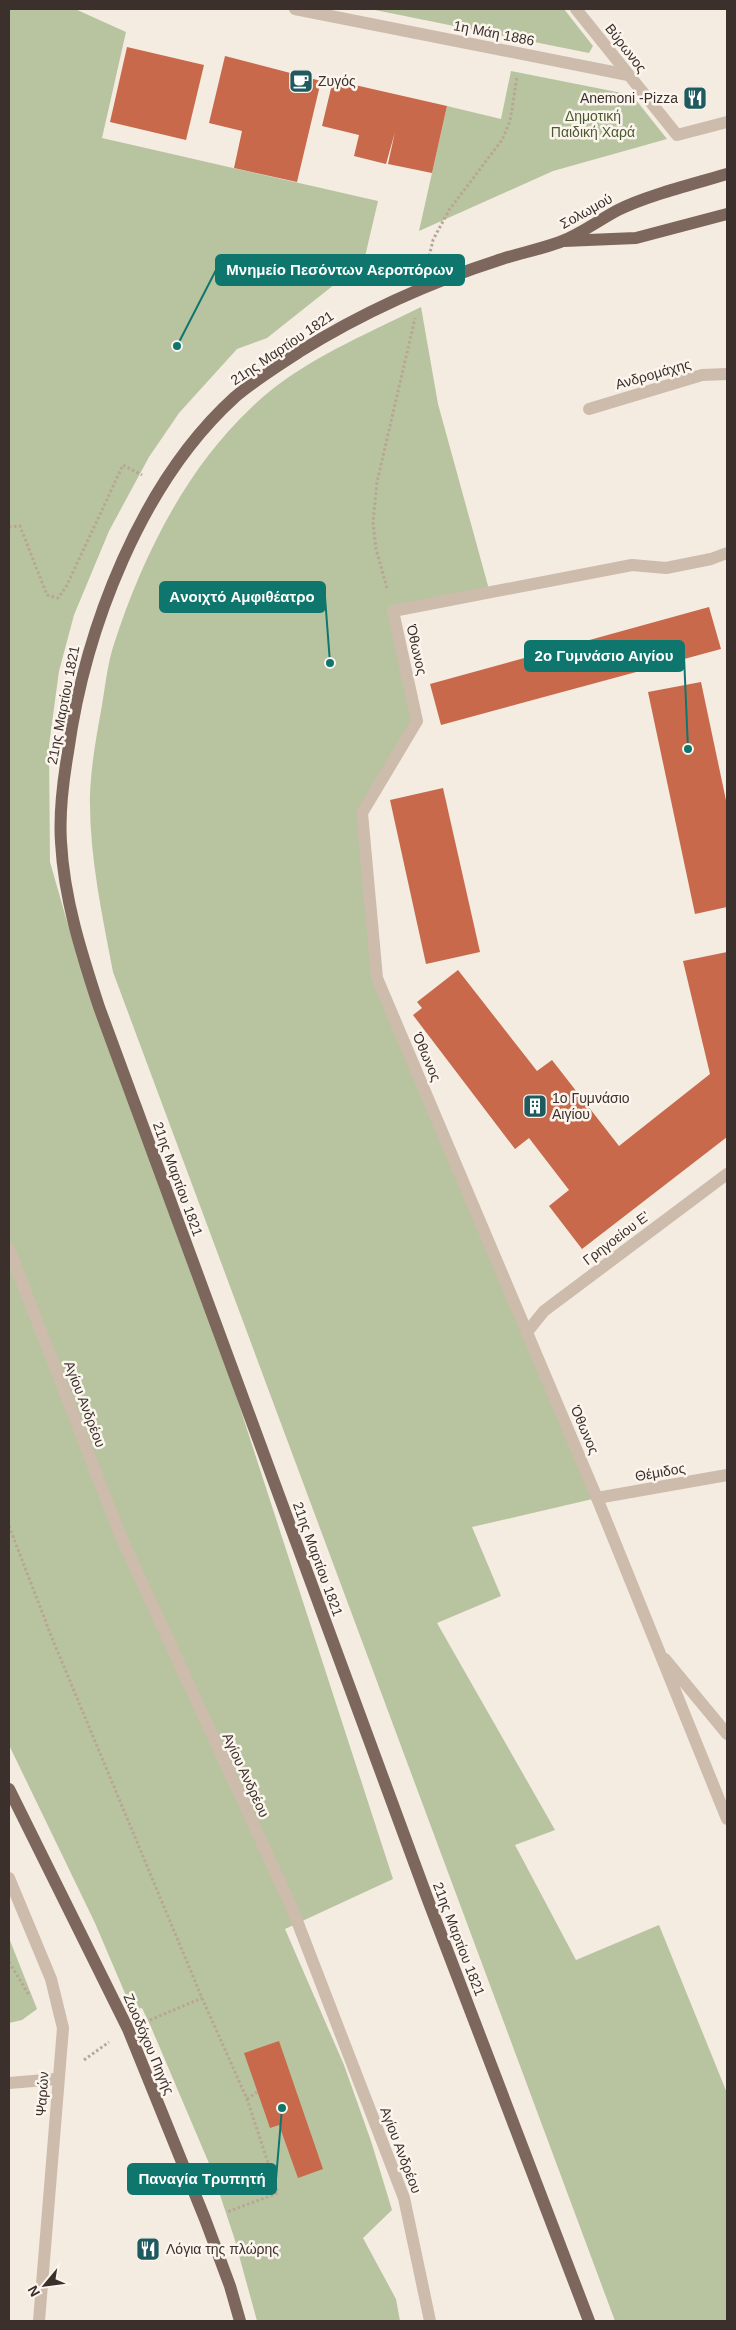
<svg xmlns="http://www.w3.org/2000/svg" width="736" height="2330" font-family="Helvetica,sans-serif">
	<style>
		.green { fill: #b8c4a0 }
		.building { fill: #c8694b }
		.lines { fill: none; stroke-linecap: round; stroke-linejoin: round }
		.path { stroke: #b9a596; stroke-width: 3; stroke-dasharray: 2.5 2.5; stroke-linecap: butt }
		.minor { stroke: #cdbbac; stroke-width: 12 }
		.major { stroke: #7d675c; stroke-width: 12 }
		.labels { text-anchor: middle; stroke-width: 5; stroke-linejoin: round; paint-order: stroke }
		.street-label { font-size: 14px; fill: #3b302b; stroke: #fbf5ee }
		.poi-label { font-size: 14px; fill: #3b302b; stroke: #fbf5ee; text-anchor: start }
		.park-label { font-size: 14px; fill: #4a5a2e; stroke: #fbf5ee }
		.leader { fill: none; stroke: #0f766e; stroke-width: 2 }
		.callout-dot { fill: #0f766e; stroke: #fbf5ee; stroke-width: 2 }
		.callout { fill: #0f766e; stroke: #0f766e; stroke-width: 2 }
		.callout-label { font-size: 15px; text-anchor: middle; font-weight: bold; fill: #fff }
	</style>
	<rect width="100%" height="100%" fill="#f4ebe1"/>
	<g class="green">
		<path d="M9,9h66l51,23 -24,106 276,63 -14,60 -97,77 -30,11 -58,64 -30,44 -40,74 -35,84 -15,56 -10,74 1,117 28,98 64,146 251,773 -108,50 59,136 27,76 21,69 -29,28 33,61 4,22h-143l-23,-84 -23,-69 -60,-141 -9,-19 -6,1 -9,-11 -32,-75 -86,-178z"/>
		<path d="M370,9h194l29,37 -4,7z"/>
		<path d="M511,71l121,24 35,44 -114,32 -134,60 28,-125 54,13z"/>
		<path d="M421,307l17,97 52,189 -97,18 24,110 -55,92 15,165 220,520 -125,29 29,69 -64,27 118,207 -40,15 61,115 83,-35 68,168v228h-112l-502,-1349c-11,-58 -24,-117 -23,-177 1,-28 6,-57 11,-84 4,-22 6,-46 13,-67 28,-86 71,-174 137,-236 47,-46 112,-72 170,-101z"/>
		<path d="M9,1938l28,71 -15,11 -13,3z"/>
	</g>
	<g class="building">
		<path d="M127,47l77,18 -18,75 -76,-18z"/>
		<path d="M225,56l96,25 -24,101 -63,-14 8,-37 -33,-8z"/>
		<path d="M333,80l114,26 -15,67 -44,-9 7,-32 -9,32 -32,-8 5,-21 -37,-9z"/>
		<path d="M709,607l12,42 -280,76 -11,-41z"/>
		<path d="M701,682l26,123v102l-32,7 -47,-222z"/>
		<path d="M443,788l37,164 -54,12 -36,-164z"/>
		<path d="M727,952v185l-145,112 -33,-43 20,-16 -40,-52 -14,11 -102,-134 9,-7 -5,-6 41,-32 79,101 15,-11 67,86 91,-72 -27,-113z"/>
		<path d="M279,2041l44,128 -25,9 -19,-53 -9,3 -26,-75z"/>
	</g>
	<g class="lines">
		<g class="path">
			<path d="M428,261l5,-21 16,-30 53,-70 8,-19 7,-44"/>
			<path d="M9,527l11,-1 27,69 11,3 8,-11 57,-122 19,10"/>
			<path d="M387,588l-11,-39 -3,-26 4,-41 38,-164"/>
			<path d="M9,1526l43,112 150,360 45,101 31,94 -51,19"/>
			<path d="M9,1962l20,33"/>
			<path d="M150,2020l52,-22"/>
			<path d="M84,2060l25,-18"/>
			<path d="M247,2099l10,-7"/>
		</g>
		<g class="minor">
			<path d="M295,9l333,66"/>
			<path d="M576,9l101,126 50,-13"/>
			<path d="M589,409l113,-34 25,-1"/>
			<path d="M727,553l-16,6 -45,9 -34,-3 -239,46 24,110 -55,92 15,165 220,520 130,321"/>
			<path d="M9,1249l112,288 171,371 112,290 26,123"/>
			<path d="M527,1332l17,-21 183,-137"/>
			<path d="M597,1498l130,-23"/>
			<path d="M665,1659l62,75"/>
			<path d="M9,1878l42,101 12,49 -24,293"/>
			<path d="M9,2083l48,-4"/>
		</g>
		<g class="major">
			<path d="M564,241l72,-3 91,-24"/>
			<path d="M9,1789l119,240 77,190 25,67 10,35"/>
			<path d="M589,2321l-161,-421 -329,-893c-18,-55 -35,-108 -38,-165 -2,-30 2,-61 7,-90 17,-123 73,-270 167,-355 20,-17 43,-31 64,-45 64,-40 131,-70 203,-93 19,-6 39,-10 58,-17 21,-8 39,-22 58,-32 30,-15 76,-26 109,-36"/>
		</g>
	</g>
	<defs>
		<g id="cafe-square" transform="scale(1.25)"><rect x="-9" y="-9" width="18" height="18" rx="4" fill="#1f5a5e" stroke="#fbf5ee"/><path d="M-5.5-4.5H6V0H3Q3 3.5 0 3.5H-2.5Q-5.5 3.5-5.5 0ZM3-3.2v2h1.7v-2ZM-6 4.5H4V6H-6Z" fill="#fff"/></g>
		<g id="restaurant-square" transform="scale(1.25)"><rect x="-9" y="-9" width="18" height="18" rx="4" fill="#1f5a5e" stroke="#fbf5ee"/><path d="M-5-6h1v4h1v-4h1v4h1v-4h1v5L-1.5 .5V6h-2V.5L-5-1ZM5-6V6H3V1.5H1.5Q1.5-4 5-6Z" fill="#fff"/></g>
		<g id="building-square" transform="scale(1.25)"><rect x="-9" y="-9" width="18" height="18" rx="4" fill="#1f5a5e" stroke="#fbf5ee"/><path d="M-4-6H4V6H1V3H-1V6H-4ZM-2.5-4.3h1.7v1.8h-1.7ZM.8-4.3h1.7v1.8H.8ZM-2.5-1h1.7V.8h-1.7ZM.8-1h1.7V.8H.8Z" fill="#fff"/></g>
	</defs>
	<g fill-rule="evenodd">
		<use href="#cafe-square" x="301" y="81"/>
		<use href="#restaurant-square" x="695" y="98"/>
		<use href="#building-square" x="535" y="1106"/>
		<use href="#restaurant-square" x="148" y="2249"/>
	</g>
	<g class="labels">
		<g class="street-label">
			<text transform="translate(494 33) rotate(11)" y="5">1η Μάη 1886</text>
			<text transform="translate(626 48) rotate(52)" y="5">Βύρωνος</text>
			<text transform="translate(586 211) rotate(-29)" y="5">Σολωμού</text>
			<text transform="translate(282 348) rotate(-34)" y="5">21ης Μαρτίου 1821</text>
			<text transform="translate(653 374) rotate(-16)" y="5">Ανδρομάχης</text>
			<text transform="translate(417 650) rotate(77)" y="5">Όθωνος</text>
			<text transform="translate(63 705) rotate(-79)" y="5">21ης Μαρτίου 1821</text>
			<text transform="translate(427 1057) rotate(67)" y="5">Όθωνος</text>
			<text transform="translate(178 1179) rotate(70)" y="5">21ης Μαρτίου 1821</text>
			<text transform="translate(616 1238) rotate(-37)" y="5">Γρηγοείου Ε'</text>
			<text transform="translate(85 1404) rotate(69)" y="5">Αγίου Ανδρέου</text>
			<text transform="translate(585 1430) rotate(67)" y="5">Όθωνος</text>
			<text transform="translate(660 1472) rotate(-10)" y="5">Θέμιδος</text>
			<text transform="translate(318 1559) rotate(70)" y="5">21ης Μαρτίου 1821</text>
			<text transform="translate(246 1775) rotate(65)" y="5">Αγίου Ανδρέου</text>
			<text transform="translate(459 1939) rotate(69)" y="5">21ης Μαρτίου 1821</text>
			<text transform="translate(149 2044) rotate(67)" y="5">Ζωοδόχου Πηγής</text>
			<text transform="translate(42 2094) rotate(-86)" y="5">Ψαρών</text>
			<text transform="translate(401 2150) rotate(69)" y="5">Αγίου Ανδρέου</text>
		</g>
		<g class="poi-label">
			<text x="318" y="86">Ζυγός</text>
			<text x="678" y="103" text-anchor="end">Anemoni -Pizza</text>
			<text x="552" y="1103">1ο Γυμνάσιο<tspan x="552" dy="16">Αιγίου</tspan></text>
			<text x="166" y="2254">Λόγια της πλώρης</text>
		</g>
		<g class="park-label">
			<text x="593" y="121">Δημοτική<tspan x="593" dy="16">Παιδική Χαρά</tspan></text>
		</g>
	</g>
	<path class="leader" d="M177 346L216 270M330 663L325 597M688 749L684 656M282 2108L276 2179"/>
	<g class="callout-dot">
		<circle cx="177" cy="346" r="5"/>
		<circle cx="330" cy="663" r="5"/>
		<circle cx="688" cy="749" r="5"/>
		<circle cx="282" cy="2108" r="5"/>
	</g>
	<g class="callout">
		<rect x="216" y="255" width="248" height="30" rx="5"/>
		<rect x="160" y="582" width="165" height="30" rx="5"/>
		<rect x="525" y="641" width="159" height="30" rx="5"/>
		<rect x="128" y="2164" width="148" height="30" rx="5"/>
	</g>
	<g class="callout-label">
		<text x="340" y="275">Μνημείο Πεσόντων Αεροπόρων</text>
		<text x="242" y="602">Aνοιχτό Aμφιθέατρο</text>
		<text x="604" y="661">2ο Γυμνάσιο Αιγίου</text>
		<text x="202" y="2184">Παναγία Τρυπητή</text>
	</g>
	<rect width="736" height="2330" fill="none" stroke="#3b302b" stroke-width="20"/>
	<g transform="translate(45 2285) rotate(241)" stroke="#fbf5ee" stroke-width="4" paint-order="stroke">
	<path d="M0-4L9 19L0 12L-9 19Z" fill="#3b302b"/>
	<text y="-8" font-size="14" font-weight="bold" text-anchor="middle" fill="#3b302b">N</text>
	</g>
</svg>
